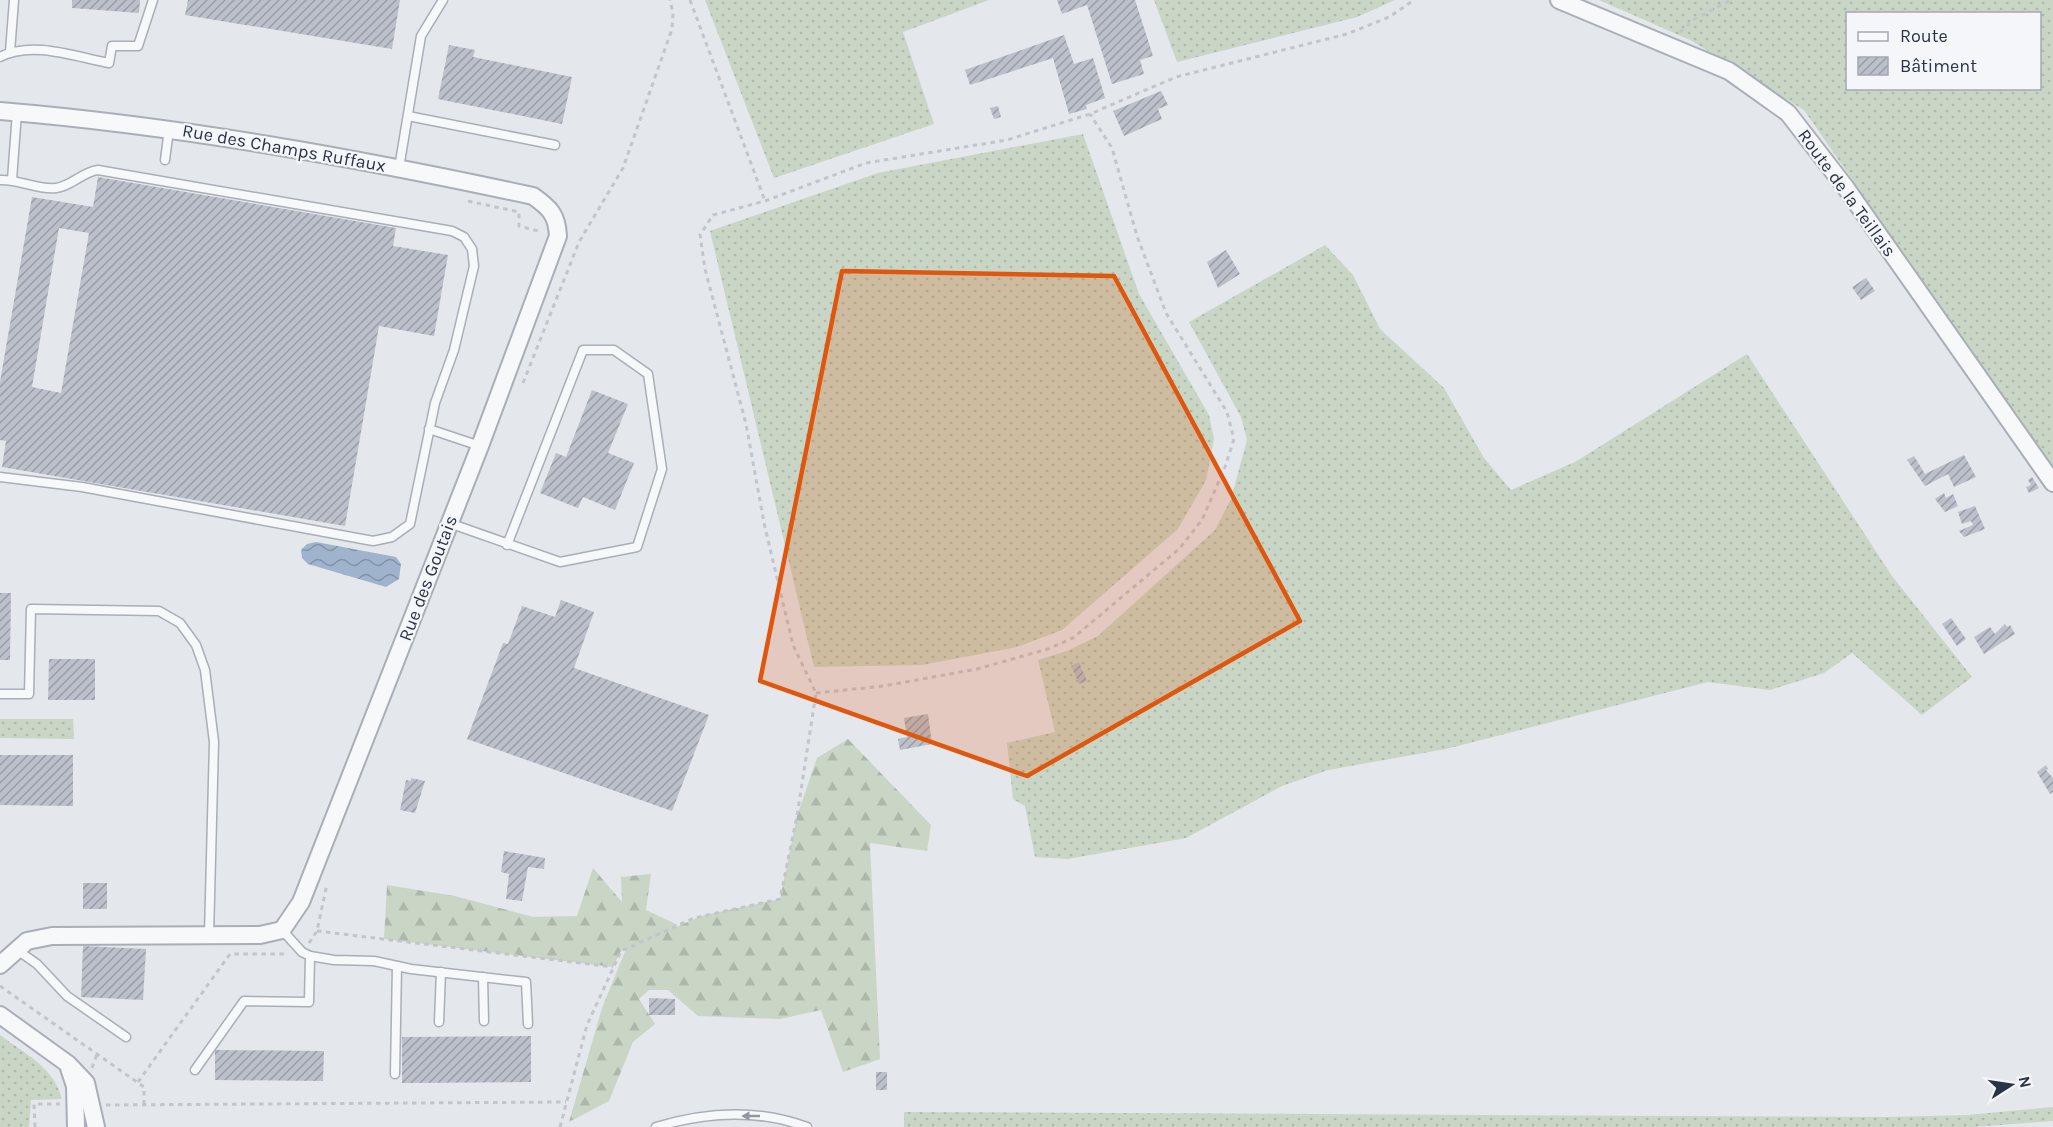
<svg xmlns="http://www.w3.org/2000/svg" width="2053" height="1127" font-family="Karla,sans-serif">
	<style>
		.grass { fill: url(#grass-dots); fill-rule: evenodd }
		.forest { fill: url(#forest-firs) }
		.water { fill: url(#water-waves) }
		.building { fill: url(#building-hatch); fill-rule: evenodd }
		.lines { fill: none; stroke-linecap: round; stroke-linejoin: round }
		.service-casing { stroke: #a9aeb7; stroke-width: 11 }
		.minor-casing { stroke: #a9aeb7; stroke-width: 20 }
		.path { stroke: #c2c5cb; stroke-width: 3; stroke-dasharray: 4.5 4.5; stroke-linecap: butt }
		.service { stroke: #f7f8fa; stroke-width: 8 }
		.minor { stroke: #f7f8fa; stroke-width: 16 }
		.oneway { fill: #9196a0 }
		.marked { fill: #df570f; fill-opacity: 0.2; stroke: #df570f; stroke-width: 4.5; stroke-linejoin: round }
		.labels { text-anchor: middle; stroke-width: 4.5; stroke-linejoin: round; paint-order: stroke }
		.street-label { font-size: 18px; fill: #2b3445; stroke: #f4f6f9 }
	</style>
	<defs>
		<pattern id="grass-dots" width="8" height="8" patternUnits="userSpaceOnUse" patternTransform="scale(1.5)"><rect width="8" height="8" fill="#c9d6c5"/><path d="M2 2h.1M6 6h.1" fill="none" stroke="#adb8ab" stroke-width="1.8" stroke-linecap="round"/></pattern>
		<pattern id="forest-firs" width="22" height="20" patternUnits="userSpaceOnUse" patternTransform="scale(1.5)"><rect width="22" height="20" fill="#c9d6c5"/><path d="M5 1l3.5 6h-7zM16 11l3.5 6h-7z" fill="#adb8ab"/></pattern>
		<pattern id="water-waves" width="16" height="10" patternUnits="userSpaceOnUse" patternTransform="scale(1.5)"><rect width="16" height="10" fill="#9fb4cc"/><path d="M0 5q4-4 8 0t8 0" fill="none" stroke="#8293a7"/></pattern>
		<pattern id="building-hatch" width="6" height="6" patternUnits="userSpaceOnUse" patternTransform="scale(1.5)"><rect width="6" height="6" fill="#bbc0ca"/><path d="M-1 1l2-2M0 6l6-6M5 7l2-2" fill="none" stroke="#989da6"/></pattern>
	</defs>
	<rect width="100%" height="100%" fill="#e4e7ec"/>
	<g class="grass">
		<path d="M705,0h284l-86,32 31,92 -160,54z"/>
		<path d="M1154,0h241l-38,17 -180,45z"/>
		<path d="M1599,0h454v470l-249,-360 -114,-70zM1848,14h192v74h-192z"/>
		<path d="M1083,134l56,160 70,121 5,24 -8,41 -28,49 -116,101 -45,17 -95,18 -108,2 -104,-436 168,-58z"/>
		<path d="M1325,245l28,30 27,54 64,59 40,70 27,32 64,-28 172,-108 145,222 80,101 -50,38 -70,-62 -28,20 -54,17 -62,-8 -262,67 -118,21 -46,16 -96,52 -118,21 -33,-2 -10,-51 -12,-7 -6,-56 48,-11 -17,-72 29,-9 31,-15 117,-106 16,-31 16,-59 -6,-23 -52,-95z"/>
		<path d="M0,719h73l1,20 -74,-1z"/>
		<path d="M0,1035c25,19 54,32 62,64l-31,1 -2,27h-29z"/>
		<path d="M2053,1107v14l-81,6h-1068v-15l983,5 81,-2z"/>
	</g>
	<path class="forest" d="M848,739l83,86 -4,26 -57,-8 10,216 -37,13 -22,-62 -41,9 -82,-3 -30,-26h-19l-10,9 16,25 -22,18 -24,59 -40,21 33,-114 24,-59 -5,2 -8,16 -229,-28 3,-54 68,11 78,21 44,-1 16,-48 29,34 -1,-25 30,-3 -5,36 32,15 -6,4 29,-13 79,-17 17,-83 20,-58z"/>
	<path class="water" d="M316,542l80,15 5,7 -2,15 -13,8 -78,-23 -6,-6 -1,-8 6,-6z"/>
	<g class="building">
		<path d="M72,0h68l-1,13 -67,-5z"/>
		<path d="M188,0h212l-8,49 -207,-34z"/>
		<path d="M1057,0h78l18,56 -13,4 4,14 -32,10 -25,-79 -25,9z"/>
		<path d="M1064,35l10,29 19,-6 12,40 -19,7 1,4 -18,5 -16,-56 -83,27 -5,-15z"/>
		<path d="M449,45l26,5 -2,7 99,20 -10,47 -124,-25z"/>
		<path d="M1161,91l7,14 -10,4 4,10 -38,17 -11,-25z"/>
		<path d="M998,106l3,11 -7,2 -4,-11z"/>
		<path d="M98,177l298,51 -3,18 55,9 -14,81 -55,-10 -34,200 -343,-59 4,-26 -6,-1v-58l32,-185 61,10zM59,228l30,5 -28,160 -29,-6z"/>
		<path d="M1226,250l14,24 -22,14 -11,-26z"/>
		<path d="M1866,278l9,13 -14,9 -9,-13z"/>
		<path d="M592,390l36,14 -20,49 26,10 -19,47 -32,-13 -5,11 -38,-15 16,-40 10,4z"/>
		<path d="M1964,455l12,22 -22,10 -6,-13 -23,12 -18,-26 7,-4 11,18z"/>
		<path d="M2032,477l7,11 -10,5 -3,-6 5,-2 -3,-5z"/>
		<path d="M1944,493l2,5 7,-4 5,12 -13,6 -10,-13z"/>
		<path d="M1975,506l10,23 -21,8 -5,-6 14,-6 -2,-4 -9,3 -4,-12z"/>
		<path d="M0,593h11l-1,67h-10z"/>
		<path d="M561,600l33,12 -20,56 135,47 -37,96 -205,-72 36,-96 5,1 14,-38 33,11z"/>
		<path d="M1951,618l15,21 -9,7 -15,-22z"/>
		<path d="M2005,624l2,3 3,-2 5,9 -31,20 -10,-17 16,-10 5,7z"/>
		<path d="M49,659h46v41h-47z"/>
		<path d="M1079,662l8,19 -8,3 -8,-18z"/>
		<path d="M928,714l4,30 -32,6 -2,-11 9,-2 -3,-19z"/>
		<path d="M0,755h73v51l-73,-1z"/>
		<path d="M2046,765l2,4 -2,1 7,8v14l-3,2 -13,-22z"/>
		<path d="M411,778l14,3 -10,32 -15,-3 6,-30 5,1z"/>
		<path d="M504,851l41,7 -1,11 -16,-2 -6,34 -16,-2 3,-25 -8,-2z"/>
		<rect x="83" y="883" width="24" height="26"/>
		<path d="M83,946l63,3 -3,51 -62,-3z"/>
		<path d="M649,998l26,1v16h-26z"/>
		<path d="M531,1036v46l-129,1v-46z"/>
		<path d="M215,1050l109,1 -1,30 -108,-1z"/>
		<rect x="876" y="1072" width="11" height="18"/>
	</g>
	<g class="lines">
		<g class="service-casing">
			<g id="service">
				<path d="M10,52l4,-52"/>
				<path d="M0,57c32,-17 76,0 109,6l3,-17h26l15,-46"/>
				<path d="M408,116l147,29"/>
				<path d="M165,160l4,-31"/>
				<path d="M399,168l22,-132 22,-36"/>
				<path d="M0,180c19,-1 37,10 56,8 16,-2 26,-16 42,-18l354,61 12,6 8,12 2,17 -20,84 -19,53 -25,121 -18,13 -19,4 -291,-54 -82,-10"/>
				<path d="M12,180l5,-68"/>
				<path d="M429,429l51,17"/>
				<path d="M449,523l111,39 77,-15 25,-78 -14,-95 -34,-24h-31l-76,195"/>
				<path d="M0,694h29l2,-85 128,2 21,12 16,22 9,25 9,72 -5,193"/>
				<path d="M17,950l20,14 30,32 59,41"/>
				<path d="M310,956l24,4 40,1 37,8 115,13 2,42"/>
				<path d="M483,977l1,44"/>
				<path d="M439,1022l2,-50"/>
				<path d="M195,1070l49,-69 65,1 1,-46 -8,-4 -20,-22"/>
				<path d="M395,1074l2,-108"/>
				<path d="M656,1127c49,-15 102,-18 151,0"/>
			</g>
		</g>
		<g class="minor-casing">
			<g id="minor">
				<path d="M1559,0l170,71 59,42 58,75 207,295"/>
				<path d="M0,111c180,15 357,47 533,85 17,12 24,19 25,40l-78,210 -179,456 -19,28 -22,5 -208,1 -25,5 -27,24"/>
				<path d="M0,1015l68,49 18,19 10,44"/>
				<path d="M69,1068l6,18 1,41"/>
			</g>
		</g>
		<g class="path">
			<path d="M690,0l75,201"/>
			<path d="M1680,32l15,-13 36,-19"/>
			<path d="M468,201l51,11v14l23,6"/>
			<path d="M523,383l56,-141 44,-74 49,-139 1,-16 -3,-13"/>
			<path d="M816,693l68,-7 93,-17 71,-20 25,-11 106,-89 23,-29 23,-53 9,-28 -7,-27 -61,-99 -29,-77 -25,-88 -22,-34"/>
			<path d="M317,931l296,36"/>
			<path d="M309,943l8,-12 10,-47"/>
			<path d="M0,986l144,101v19"/>
			<path d="M92,1068l5,-14"/>
			<path d="M138,1082l92,-128h56"/>
			<path d="M106,1105l460,-3"/>
			<path d="M35,1127l-1,-23h26"/>
			<path d="M560,1127l27,-102 34,-74 73,-33 86,-19 17,-83 19,-123 -23,-48 -29,-122 -18,-99 -41,-155 -5,-34 13,-20 52,-14 101,-38 141,-23 83,-26 86,-37 171,-43 42,-17 25,-17"/>
		</g>
		<use href="#service" class="service"/>
		<use href="#minor" class="minor"/>
	</g>
	<defs><path id="oneway-solid" d="M-6-.8H1V-3.2L6.5 0L1 3.2V.8H-6Z" transform="scale(1.5)"/></defs>
	<use class="oneway" href="#oneway-solid" transform="translate(751 1116) rotate(-180)"/>
	<path class="marked" d="M842,271l272,5 186,345 -273,155 -267,-95z"/>
	<g class="labels">
		<g class="street-label">
			<text transform="translate(284 148) rotate(10)" y="6">Rue des Champs Ruffaux</text>
			<text transform="translate(1847 193) rotate(54)" y="6">Route de la Teillais</text>
			<text transform="translate(428 578) rotate(-69)" y="6">Rue des Goutais</text>
		</g>
	</g>
	<rect x="1846" y="12" width="195" height="78" fill="#f4f6f9" stroke="#a4a8b1" stroke-width="1.5"/>
	<rect x="1858" y="32" width="30" height="9" fill="#f7f8fa" stroke="#a4a8b1" stroke-width="1.5"/>
	<text x="1900" y="42" font-size="18" fill="#2b3445">Route</text>
	<rect x="1858" y="57" width="30" height="18" fill="url(#building-hatch)" stroke="#a4a8b1" stroke-width="1.5"/>
	<text x="1900" y="72" font-size="18" fill="#2b3445">Bâtiment</text>
	<g transform="translate(2011 1085) rotate(78)" stroke="#f4f6f9" stroke-width="4.5" paint-order="stroke">
	<path d="M0-4.5L10 22L0 15L-10 22Z" fill="#2b3445"/>
	<text y="-9" font-size="16" font-weight="bold" text-anchor="middle" fill="#2b3445">N</text>
	</g>
</svg>
